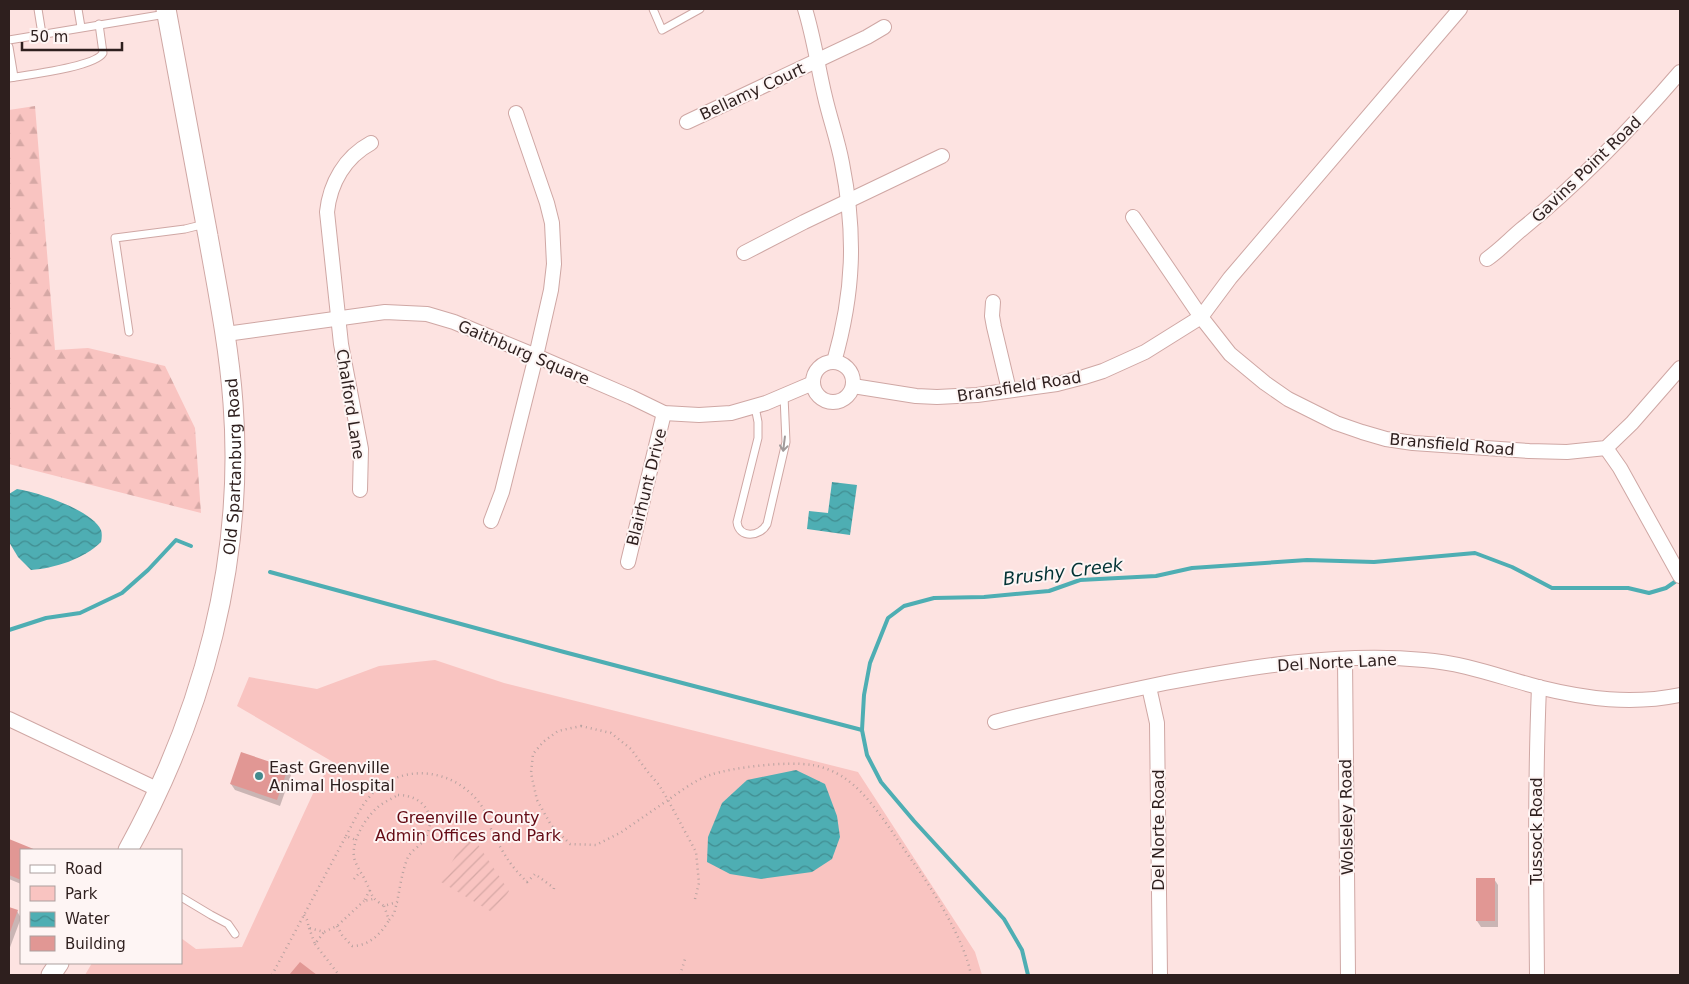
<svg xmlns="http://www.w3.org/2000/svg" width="1689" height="984" font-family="'DejaVu Sans',sans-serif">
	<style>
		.forest { fill: url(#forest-firs) }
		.park { fill: #f9c4c1 }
		.garden { fill: url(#garden-furrows) }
		.water { fill: url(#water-waves) }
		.shadow { fill: #0003 }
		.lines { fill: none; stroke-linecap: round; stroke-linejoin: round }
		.stream { stroke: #4eaeb3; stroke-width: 4 }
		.building { fill: #e19794 }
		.service-casing { stroke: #cfa7a4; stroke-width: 9 }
		.minor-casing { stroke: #cfa7a4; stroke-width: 16 }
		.secondary-casing { stroke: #cfa7a4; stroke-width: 21 }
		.path { stroke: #b8a2a0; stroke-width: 2.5; stroke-dasharray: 1 4; stroke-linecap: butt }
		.service { stroke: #fff; stroke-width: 7 }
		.minor { stroke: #fff; stroke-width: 14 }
		.secondary { stroke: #fff; stroke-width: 19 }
		.oneway { stroke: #a19a9a }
		.poi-dot { fill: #428a8d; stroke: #fef5f4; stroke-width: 2 }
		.labels { text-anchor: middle; stroke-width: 4; stroke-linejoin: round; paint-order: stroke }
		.street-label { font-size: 16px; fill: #2e1f1e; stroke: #fef5f4 }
		.poi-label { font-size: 16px; fill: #2e1f1e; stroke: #fef5f4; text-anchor: start }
		.park-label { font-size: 16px; fill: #640a14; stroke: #fef5f4 }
		.water-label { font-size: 18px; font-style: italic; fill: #023234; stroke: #fef5f4 }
	</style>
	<defs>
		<pattern id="forest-firs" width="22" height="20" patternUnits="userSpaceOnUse" patternTransform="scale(1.25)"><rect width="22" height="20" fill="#f9c4c1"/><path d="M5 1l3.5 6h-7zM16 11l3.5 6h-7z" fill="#d6a8a5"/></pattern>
		<pattern id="garden-furrows" width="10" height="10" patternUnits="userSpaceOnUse" patternTransform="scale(1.25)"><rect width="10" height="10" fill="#f9c4c1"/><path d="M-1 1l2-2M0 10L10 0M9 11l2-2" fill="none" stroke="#d6a8a5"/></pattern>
		<pattern id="water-waves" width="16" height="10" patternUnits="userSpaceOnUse" patternTransform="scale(1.25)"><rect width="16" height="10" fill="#4eaeb3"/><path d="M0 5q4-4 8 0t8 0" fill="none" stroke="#418d91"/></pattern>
	</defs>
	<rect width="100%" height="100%" fill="#fde3e1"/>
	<path class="forest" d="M35,106l20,244 33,-2 77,18 30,62 6,85 -192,-49v-354z"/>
	<path class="park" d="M435,660l69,23 354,89 117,180 7,23h-897l7,-12h89v-25l15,11 46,-2 74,-160 17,-25 -96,-56 12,-29 68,12 62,-23z"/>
	<path class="garden" d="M469,831l40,60 -14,23 -54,-32z"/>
	<g class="water">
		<path d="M832,482l25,3 -7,50 -43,-6 2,-18 19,2z"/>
		<path d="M17,489c20,3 75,21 84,41 1,3 1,8 0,12 -17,17 -46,26 -70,28l-13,-13 -9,-15v-48z"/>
		<path d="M796,770l29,14 12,32 3,21 -8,22 -20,13 -51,7 -31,-5 -23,-12 1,-25 14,-34 25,-23z"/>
	</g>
	<g class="shadow">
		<path d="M287,769l4,6 -11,31 -45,-16 -4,-6z"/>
		<path d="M9,840l24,10h-12v34l-12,-5z"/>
		<path d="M1477,879h17l4,6v42h-17l-4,-6z"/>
		<path d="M9,908l8,3 4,7 -12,32z"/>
	</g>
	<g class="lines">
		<g class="stream">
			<path d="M270,572l294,80 298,78"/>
			<path d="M9,630l37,-12 34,-5 42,-20 26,-23 28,-30 15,6"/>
			<path d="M1028,975l-6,-25 -18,-31 -90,-98 -33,-39 -14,-27 -5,-25 2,-35 6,-32 18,-45 16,-12 30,-8 50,-1 65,-6 31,-11 76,-4 36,-8 115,-8 67,2 101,-9 37,14 40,21h76l21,5 17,-5 13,-9"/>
		</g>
	</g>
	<g class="building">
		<path d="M241,752l47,16 -11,32 -47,-16z"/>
		<path d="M9,839l27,11h-15v30l-12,-5z"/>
		<rect x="1476" y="878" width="19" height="43"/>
		<path d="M9,907l9,3 -9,25z"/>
		<path d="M300,962l17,13h-28z"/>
	</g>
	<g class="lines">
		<g class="service-casing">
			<g id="service">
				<path d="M38,9l4,25"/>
				<path d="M78,9l3,18"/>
				<path d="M653,9l9,21 38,-21"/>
				<path d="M9,40l157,-26"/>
				<path d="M9,47l5,30"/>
				<path d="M9,78c18,-3 86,-11 94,-25l-4,-29"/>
				<path d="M129,332l-14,-94 70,-9 20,-5"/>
				<path d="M755,407l3,15v16l-21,84c2,17 23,15 30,2l19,-82 -2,-46"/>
				<path d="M181,897l30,18 17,9 7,10"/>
			</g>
		</g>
		<g class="minor-casing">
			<g id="minor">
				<path d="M805,9c9,29 13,59 20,88 5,22 13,44 17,66 14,71 12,129 -8,199"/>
				<path d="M687,122l180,-85 17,-10"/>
				<path d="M1133,217l68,100 29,37 35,29 23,16 48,24 26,9 24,7 27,4 116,8 38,1 39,-4 26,-25 48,-55"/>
				<path d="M744,253l60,-31 138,-66"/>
				<path d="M1487,259c13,-9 23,-20 35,-30 58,-47 109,-100 158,-157"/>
				<path d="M993,302l-1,14 2,11 15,63"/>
				<path d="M226,334l159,-22 42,2 27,8 82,34 95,41 33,16 35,2 32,-2 35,-10 47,-20"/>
				<circle cx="833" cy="382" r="20"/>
				<path d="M853,386l63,10 21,1 40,-2 80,-11 27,-7 19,-6 42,-19 56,-35 29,-39 230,-269"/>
				<path d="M1606,448l14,20 60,108"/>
				<path d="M360,490l1,-41 -20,-105 -14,-132c3,-29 18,-55 44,-69"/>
				<path d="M491,521l11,-29 34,-136 15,-66 3,-26 -2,-41 -5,-20 -31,-90"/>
				<path d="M628,562l36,-149"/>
				<path d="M1345,659l3,316"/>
				<path d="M1149,687l8,36 3,252"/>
				<path d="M9,719l150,71"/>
				<path d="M995,722c56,-15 113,-27 170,-39 85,-16 172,-31 259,-23 40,3 76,17 114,27 49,12 93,18 142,8"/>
				<path d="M1537,975c-1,-96 -2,-192 2,-288"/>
			</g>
		</g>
		<g class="secondary-casing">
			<g id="secondary">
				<path id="s1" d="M128,850c75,-136 117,-290 105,-447 -4,-56 -15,-111 -25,-167 -14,-76 -28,-152 -42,-227"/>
				<path d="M51,975l8,-12"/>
			</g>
		</g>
		<g class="path">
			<path d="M581,726l30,7 20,16 16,22 12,14 9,15 -48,33 -24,12 -26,-1 -19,-19 -14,-25 -6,-27 2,-19 10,-12 15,-11z"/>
			<path d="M398,795c26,0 41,22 26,45 -4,6 -13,11 -16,17 -6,14 -8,31 -11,45l-13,4c-14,-9 -11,-10 -18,-24 -3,-7 -8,-13 -11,-21 -6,-17 10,-43 23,-54 6,-5 13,-8 20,-12z"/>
			<path d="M346,836c8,-15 16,-33 29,-45 32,-29 81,-21 106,14 6,8 7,19 12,28 11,22 17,32 34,49l8,-8 19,14 -1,5"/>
			<path d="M354,879l6,-7"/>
			<path d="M370,890l-6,11 9,-2"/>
			<path d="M695,899l4,-16 -3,-31 -28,-52c13,-9 27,-20 42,-25 24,-8 77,-14 102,-10 9,1 24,7 31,12 27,17 51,59 70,85 20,28 52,79 58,113"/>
			<path d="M384,906l5,14 5,-6 3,-12"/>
			<path d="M304,915l3,5 2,8 15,4 13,-6 27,-25"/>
			<path d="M337,926l5,9 10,11c17,0 29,-12 37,-26"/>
			<path d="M309,928l6,16 9,-12"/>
			<path d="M315,944l24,31"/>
			<path d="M272,975l74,-139 10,4"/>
			<path d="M680,975l6,-19"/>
		</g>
		<use href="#service" class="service"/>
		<use href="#minor" class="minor"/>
		<use href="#secondary" class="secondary"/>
	</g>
	<defs><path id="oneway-shaft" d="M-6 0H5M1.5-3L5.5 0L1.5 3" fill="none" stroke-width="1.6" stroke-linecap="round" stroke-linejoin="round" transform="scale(1.25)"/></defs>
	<use class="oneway" href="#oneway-shaft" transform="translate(784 444) rotate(97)"/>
	<circle class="poi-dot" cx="259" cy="776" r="5"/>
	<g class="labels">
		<g class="street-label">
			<text transform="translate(752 91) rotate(-25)" y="6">Bellamy Court</text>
			<text transform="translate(1586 169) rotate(-44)" y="6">Gavins Point Road</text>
			<text transform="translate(524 352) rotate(23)" y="6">Gaithburg Square</text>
			<text transform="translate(1019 386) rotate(-9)" y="6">Bransfield Road</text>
			<text transform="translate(351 404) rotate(81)" y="6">Chalford Lane</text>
			<text transform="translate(1452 444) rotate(5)" y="6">Bransfield Road</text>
			<text dy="6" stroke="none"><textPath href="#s1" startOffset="402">Old Spartanburg Road</textPath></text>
			<text transform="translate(646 487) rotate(-76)" y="6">Blairhunt Drive</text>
			<text transform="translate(1337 662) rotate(-3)" y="6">Del Norte Lane</text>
			<text transform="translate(1346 817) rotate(-91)" y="6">Wolseley Road</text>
			<text transform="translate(1158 830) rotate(-90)" y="6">Del Norte Road</text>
			<text transform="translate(1536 831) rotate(-90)" y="6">Tussock Road</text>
		</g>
		<g class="poi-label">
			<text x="269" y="773">East Greenville<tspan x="269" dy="18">Animal Hospital</tspan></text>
		</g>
		<g class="park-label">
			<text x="468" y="823">Greenville County<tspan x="468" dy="18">Admin Offices and Park</tspan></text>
		</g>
		<g class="water-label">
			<text transform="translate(1063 572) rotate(-7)" y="6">Brushy Creek</text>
		</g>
	</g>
	<rect width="1689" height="984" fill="none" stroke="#2e1f1e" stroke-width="20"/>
	<rect x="20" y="849" width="162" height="115" fill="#fef5f4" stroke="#ab9f9e"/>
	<rect x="30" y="865" width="25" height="8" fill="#ffffff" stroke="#ab9f9e"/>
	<text x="65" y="874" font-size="15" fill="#2e1f1e">Road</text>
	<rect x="30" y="886" width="25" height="15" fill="#f9c4c1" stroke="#ab9f9e"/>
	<text x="65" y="899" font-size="15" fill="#2e1f1e">Park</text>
	<rect x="30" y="912" width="25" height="15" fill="url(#water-waves)" stroke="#ab9f9e"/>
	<text x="65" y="924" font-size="15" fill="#2e1f1e">Water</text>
	<rect x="30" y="936" width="25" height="15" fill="#e19794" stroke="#ab9f9e"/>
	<text x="65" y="949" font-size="15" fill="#2e1f1e">Building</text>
	<path d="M22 42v8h100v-8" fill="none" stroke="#2e1f1e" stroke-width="2.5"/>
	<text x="30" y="42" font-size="15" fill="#2e1f1e" stroke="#fef5f4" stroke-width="4" paint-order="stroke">50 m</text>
</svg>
